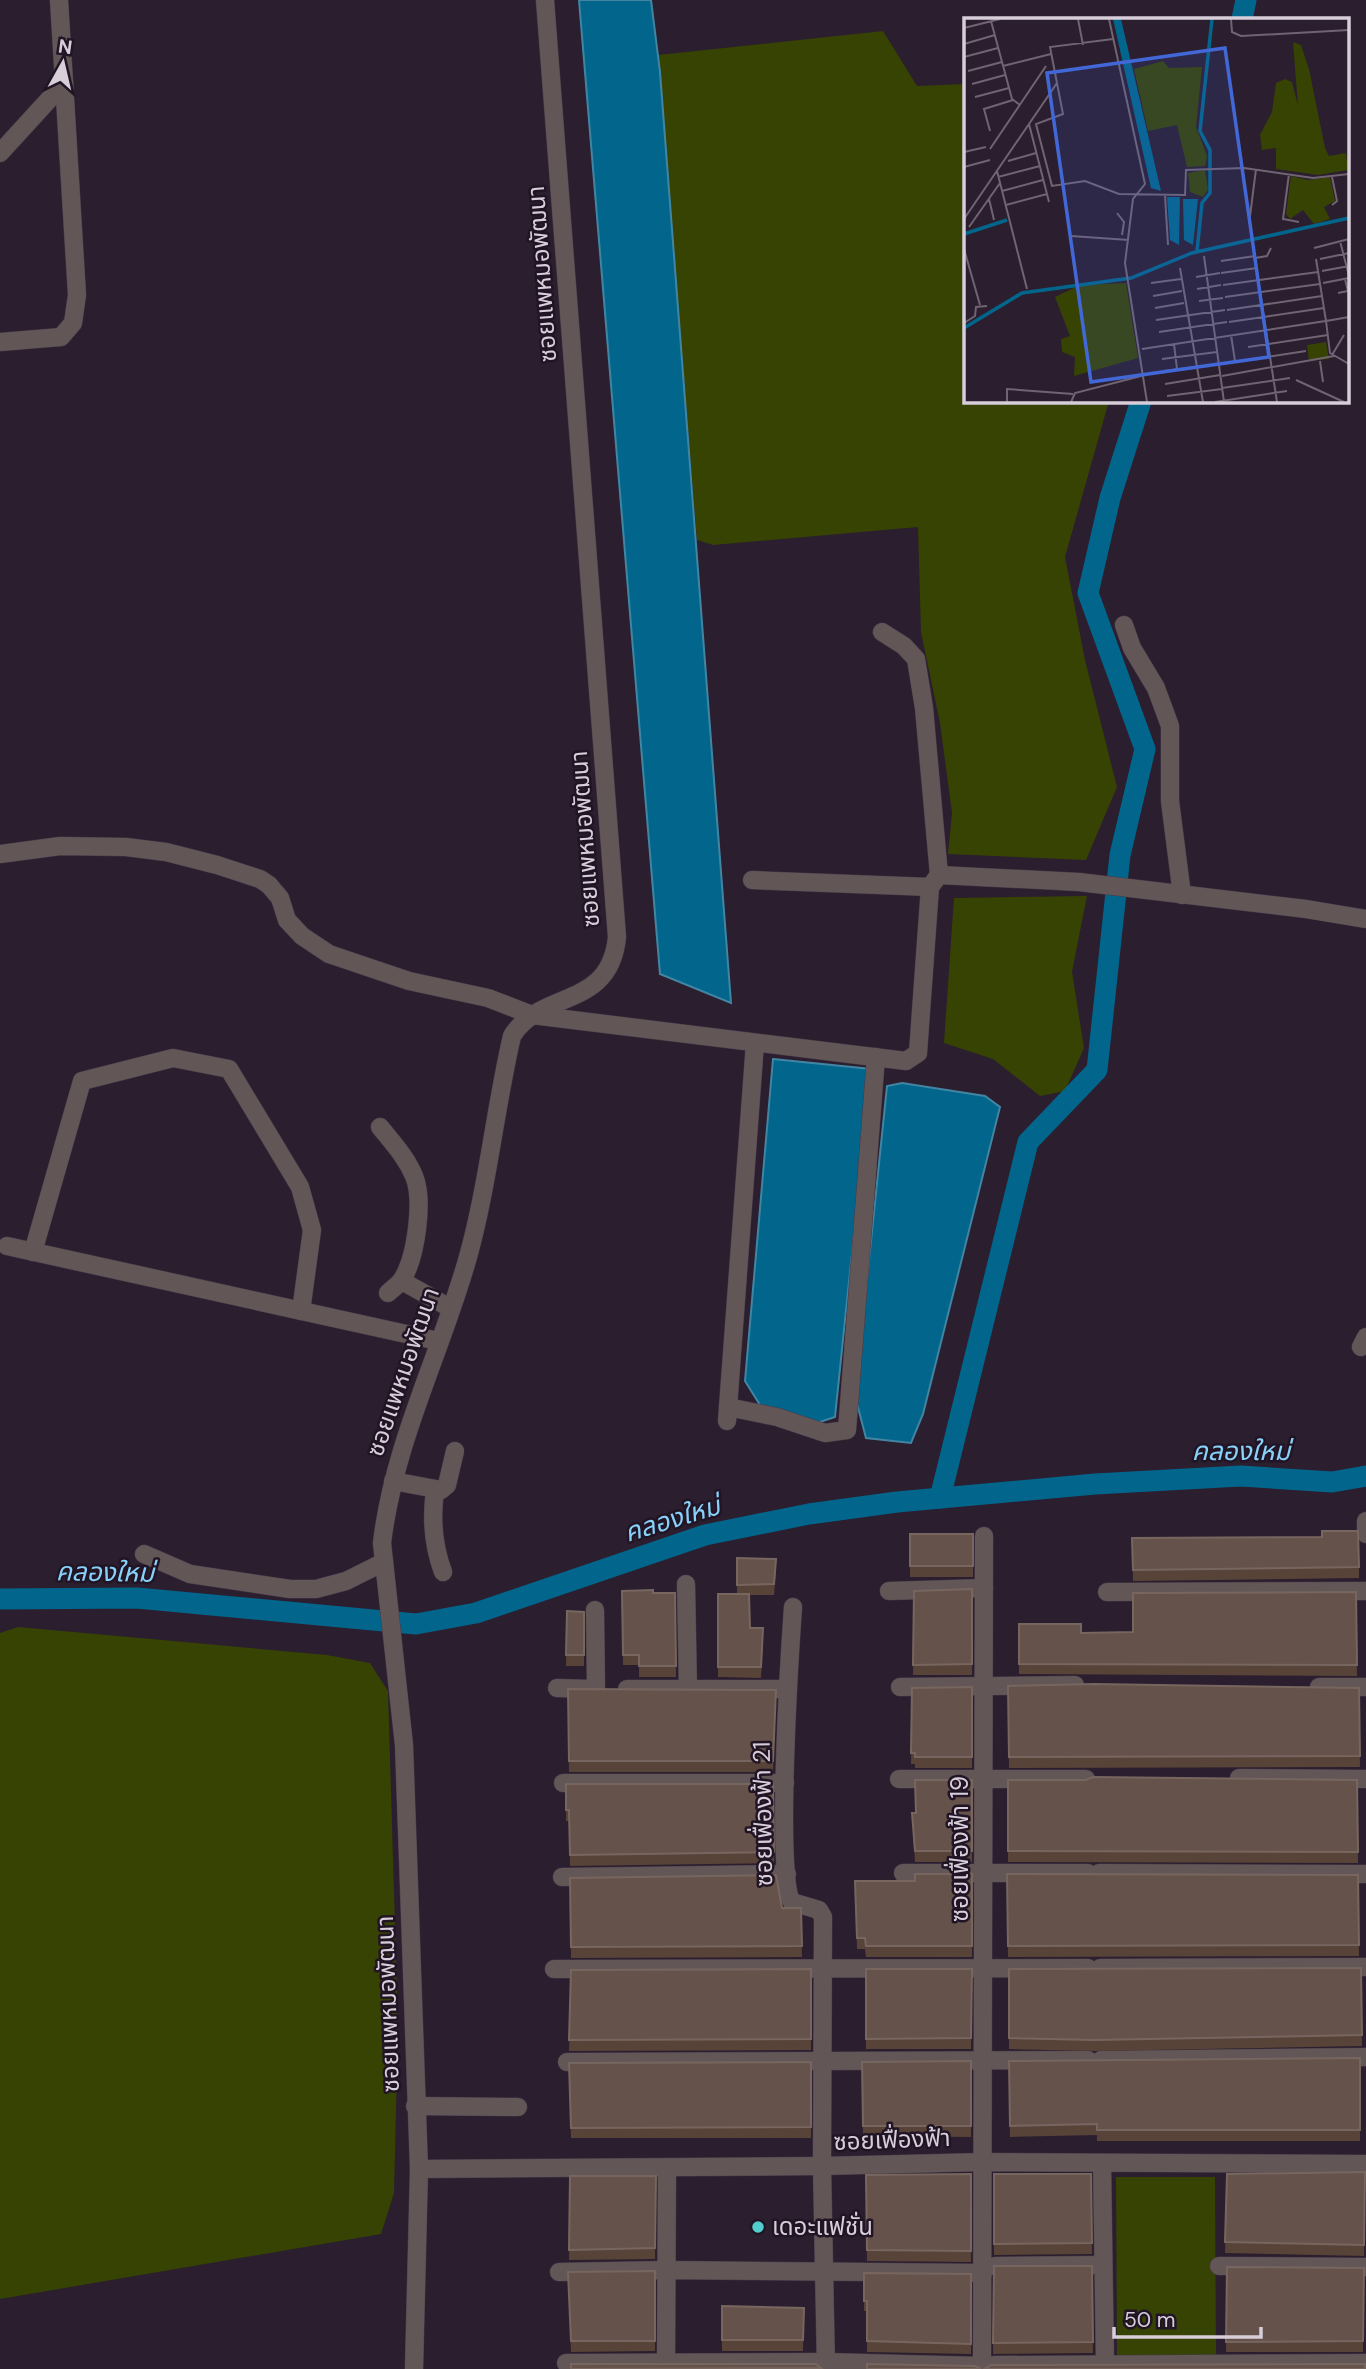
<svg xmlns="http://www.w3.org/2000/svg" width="1366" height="2369" font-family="'DM Sans','Noto Sans Thai',sans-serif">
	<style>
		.green { fill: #374303 }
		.water { fill: #02668c; stroke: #4285a3; stroke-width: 2 }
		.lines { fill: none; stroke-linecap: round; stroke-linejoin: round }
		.canal { stroke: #02668c; stroke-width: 21 }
		.minor-casing { stroke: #473a4a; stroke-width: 19 }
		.minor { stroke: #635656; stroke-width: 18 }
		.wall { fill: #584338 }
		.building { fill: #65524a; stroke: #776660; stroke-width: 2 }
		.poi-dot { fill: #52cdcd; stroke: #211525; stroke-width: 2.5 }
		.labels { text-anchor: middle; stroke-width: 5; stroke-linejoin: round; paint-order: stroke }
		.street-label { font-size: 24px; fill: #d7ceda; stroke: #211525 }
		.poi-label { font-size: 24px; fill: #d7ceda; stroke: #211525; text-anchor: start }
		.water-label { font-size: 26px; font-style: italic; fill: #88d1f9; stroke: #211525 }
		.inset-river { fill: none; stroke: #02668c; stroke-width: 3.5 }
		.inset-road { fill: none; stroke: #706473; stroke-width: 2 }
		.view { fill: #4268d8; fill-opacity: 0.15; stroke: #4268d8; stroke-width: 3.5 }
		.inset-edge { fill: none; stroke: #d7ceda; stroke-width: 3.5 }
	</style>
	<rect width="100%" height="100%" fill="#2b1e2f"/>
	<g class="green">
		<path d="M883,31l34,55 48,-2v317h144l-44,156 20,103 32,127 -31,73 -138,-6 4,-41 -12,-90 -19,-91 -3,-105 -205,18 -16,-5 -39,-485z"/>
		<path d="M1087,896l-15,76 12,76 -19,43 -25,5 -47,-37 -49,-16 10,-145z"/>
		<path d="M18,1627l309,28 43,8 18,28 10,335 -4,167 -13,41 -381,65v-666z"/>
		<path d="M1116,2177h99l1,178h-99z"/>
	</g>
	<g class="water">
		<path d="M579,0h72l9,72 71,931 -71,-29z"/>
		<path d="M773,1059l98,10 -36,348 -27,9 -48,-21 -15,-24z"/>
		<path d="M902,1083l83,13 15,11 -77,307 -12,29 -45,-5 -11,-42 32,-310z"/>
	</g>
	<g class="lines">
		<g class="canal">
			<path d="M1242,19l4,-19"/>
			<path d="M940,1498l88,-356 69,-72 23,-215 25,-106 -57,-156 22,-95 31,-97"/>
			<path d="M0,1599l137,-1 279,26 60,-11 229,-78 104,-21 88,-12 198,-18 146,-8 91,6 34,-6"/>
		</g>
		<g class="minor-casing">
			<g id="minor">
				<path d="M0,153l64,-70"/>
				<path d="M0,342l61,-5 12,-14 4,-28 -18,-295"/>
				<path d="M1124,625l8,23 24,40 14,38v75l12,94"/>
				<path d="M882,632l22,14 12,13 8,49 15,167"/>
				<path d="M0,854l60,-8 66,1 40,5 51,13 43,14 9,6 11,13 7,22 15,16 27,18 80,27 79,17 44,17 374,46 12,-8 12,-166 9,-12 140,7 227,27 60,10"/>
				<path d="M752,880l178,7"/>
				<path d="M380,1127c13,16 26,30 34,49 10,24 2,80 -11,102 -3,6 -10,10 -15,15"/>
				<path d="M7,1246l431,95"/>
				<path d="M33,1252l49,-171 91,-23 56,11 71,118 12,43 -11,81"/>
				<path d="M402,1281l48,27"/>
				<path d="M1361,1347l5,-10"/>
				<path d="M728,1407l49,10 48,16 22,-3 29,-373"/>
				<path d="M727,1421l28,-378"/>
				<path d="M393,1481l48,9 6,-5 8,-34"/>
				<path d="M435,1491c-4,28 -2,54 8,81"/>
				<path d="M1366,1521v13"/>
				<path d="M144,1554l46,20 100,15h26l30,-8 38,-19"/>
				<path d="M686,1584l2,105"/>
				<path d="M889,1591l95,-3"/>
				<path d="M1107,1592l259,-1"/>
				<path d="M793,1607c-3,42 -18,271 -1,295l27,8 4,7 -1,249 4,203"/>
				<path d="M595,1610l1,79"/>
				<path d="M900,1687l175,-2"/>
				<path d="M1319,1687h47"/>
				<path d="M557,1688l35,1"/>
				<path d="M627,1689h161"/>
				<path d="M1239,1778l127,1"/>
				<path d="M899,1779h187"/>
				<path d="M563,1783h222"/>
				<path d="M903,1873h185"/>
				<path d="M1099,1873l267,1"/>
				<path d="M562,1877l225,-3"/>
				<path d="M1100,1968l266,-1"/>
				<path d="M554,1969l534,-1"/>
				<path d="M1101,2060l265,-3"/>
				<path d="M567,2062l521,-2"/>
				<path d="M415,2106l103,1"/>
				<path d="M1102,2163l3,201"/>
				<path d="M419,2169l403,-3 162,-4 382,2"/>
				<path d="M995,2266l108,-1"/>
				<path d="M1219,2266l147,1"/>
				<path d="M559,2272l106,-2 318,3"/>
				<path d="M566,2363l260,-1 156,4"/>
				<path d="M666,2363l1,-195"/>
				<path d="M994,2365l372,-2"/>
				<path d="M414,2369l5,-200 -15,-424 -22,-202c12,-101 59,-190 86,-286 20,-72 27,-148 44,-221 29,-47 98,-26 105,-99l-72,-937"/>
				<path d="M982,2369l2,-833"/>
			</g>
		</g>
		<use href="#minor" class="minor"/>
	</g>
	<g class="wall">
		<rect x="910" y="1534" width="63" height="43"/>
		<path d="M1132,1538l227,29v11l-226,3z"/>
		<path d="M737,1558l39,11 -2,26h-25l1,33 13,11 -2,39 -43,-1v-83h19z"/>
		<path d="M972,1589v86h-59l1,-84z"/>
		<path d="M622,1591l31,2h22l1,84h-37v-12h-16z"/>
		<path d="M1356,1592l1,84 -338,-2v-50l62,9 52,-1z"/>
		<path d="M567,1611l17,1v54h-18z"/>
		<path d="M1008,1686l351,2 1,79 -351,1z"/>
		<path d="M972,1687v81h-57v-4h-4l1,-76z"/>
		<path d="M568,1689l208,1 -3,82h-204z"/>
		<path d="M972,1780v82h-57l-3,-49h4z"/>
		<path d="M1008,1780h349l1,83 -350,-1z"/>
		<path d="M566,1784h207l1,79 -204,3 -1,-45h-3z"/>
		<path d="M972,1874v83h-106l-1,-8h-8l-2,-57 60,-11z"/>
		<path d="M1007,1874l351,1 1,81 -351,1z"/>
		<path d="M570,1878l212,30h19l1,49 -231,1z"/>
		<path d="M1361,1968l1,78 -268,5 -85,-2v-80z"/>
		<path d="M811,1969v81l-242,1 2,-81z"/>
		<path d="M866,1969h106l-1,80h-105z"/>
		<path d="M1360,2058v83h-263v-6l-87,2 -1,-76z"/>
		<path d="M971,2061v76l-108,-1 -1,-74z"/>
		<path d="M811,2062v76h-240l-2,-75z"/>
		<path d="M1365,2172l-1,84 -139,-3 2,-79z"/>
		<path d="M971,2174v88l-104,-1 -1,-86z"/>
		<path d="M994,2174h97l1,80 -98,1z"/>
		<path d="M570,2176h86l-1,83 -86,1z"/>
		<path d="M994,2266h98l1,87 -100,1z"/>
		<path d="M1227,2267l137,1 -1,84h-137z"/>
		<path d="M655,2271v80l-84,1 -3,-80z"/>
		<path d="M864,2273l107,1v80l-104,-2v-41h-3z"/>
		<path d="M722,2306l82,2 -1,43h-81z"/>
	</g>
	<g class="building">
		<path d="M1322,1531h36l1,36 -226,3 -1,-32 190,-1z"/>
		<rect x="910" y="1534" width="63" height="32"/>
		<path d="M737,1558l39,1 -2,25 -37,1z"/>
		<path d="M972,1589v75l-59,1 1,-74z"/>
		<path d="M653,1590v3h22l1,73h-37v-11h-16l-1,-64z"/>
		<path d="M1356,1592l1,73 -338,-1v-40h62v9l52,-1v-39z"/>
		<path d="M718,1594h31l1,34h13l-2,39h-43z"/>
		<path d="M567,1611l17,1v43h-18z"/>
		<path d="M1094,1684l265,4 1,68 -351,1 -1,-71z"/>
		<path d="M972,1687v70h-57v-4h-4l1,-65z"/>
		<path d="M568,1689l208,1 -3,71h-204z"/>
		<path d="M1093,1777l264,3 1,72 -350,-1v-71h78z"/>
		<path d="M915,1780h57v71h-57l-3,-38h4z"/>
		<path d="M566,1784h207l1,68 -204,3 -1,-45h-3z"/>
		<path d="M915,1874h57v72h-106l-1,-8h-8l-2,-57h60z"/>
		<path d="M1007,1874l351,1 1,70 -351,1z"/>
		<path d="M776,1875l6,33h19l1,38 -231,1 -1,-69z"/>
		<path d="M1361,1968l1,67 -268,5 -85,-2v-69z"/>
		<path d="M811,1969v70l-242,1 2,-70z"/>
		<path d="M866,1969h106l-1,69 -105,1z"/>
		<path d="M1360,2058v72h-263v-6l-87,2 -1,-65z"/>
		<path d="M971,2061v65h-108l-1,-64z"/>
		<path d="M811,2062v65l-240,1 -2,-65z"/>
		<path d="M1365,2172l-1,73 -139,-3 2,-68z"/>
		<path d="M971,2174v77l-104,-1 -1,-75z"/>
		<path d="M994,2174h97l1,69 -98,1z"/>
		<path d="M570,2176h86l-1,72 -86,2z"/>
		<path d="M994,2266h98l1,76 -100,1z"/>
		<path d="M1227,2267l137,1 -1,73 -137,1z"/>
		<path d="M655,2271v70h-84l-3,-69z"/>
		<path d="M864,2273l107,1v70l-104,-3v-40h-3z"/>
		<path d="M722,2306l82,2 -1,32h-81z"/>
		<path d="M571,2364h245l5,4 -250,1z"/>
		<path d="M867,2364l108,2 6,3h-114z"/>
		<path d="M1365,2364v5h-381l7,-4z"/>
	</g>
	<circle class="poi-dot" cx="758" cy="2227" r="7"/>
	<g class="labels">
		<g class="street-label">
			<text transform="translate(542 274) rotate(-94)" y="8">ซอยแพหมอพัฒนา</text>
			<text transform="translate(585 839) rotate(-94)" y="8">ซอยแพหมอพัฒนา</text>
			<text transform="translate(403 1372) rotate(-71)" y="8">ซอยแพหมอพัฒนา</text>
			<text transform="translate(763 1814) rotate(-91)" y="8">ซอยเฟื่องฟ้า 21</text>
			<text transform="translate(960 1849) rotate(-90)" y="8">ซอยเฟื่องฟ้า 19</text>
			<text transform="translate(388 2004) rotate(-92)" y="8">ซอยแพหมอพัฒนา</text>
			<text transform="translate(892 2140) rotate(-2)" y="8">ซอยเฟื่องฟ้า</text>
		</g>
		<g class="poi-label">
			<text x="772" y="2235">เดอะแฟชั่น</text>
		</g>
		<g class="water-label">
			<text x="1241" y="1460">คลองใหม่</text>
			<text transform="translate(672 1519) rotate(-17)" y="9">คลองใหม่</text>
			<text transform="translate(105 1572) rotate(1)" y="9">คลองใหม่</text>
		</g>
	</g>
	<g transform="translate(964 18)">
		<rect width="385" height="385" fill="#2b1e2f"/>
		<path d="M329,24l8,3 8,24 16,79 4,8 17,-3 2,17 -30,5 -42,-6v-21l-14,2 -2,-15 12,-23 4,-29 9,-4 7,3 6,24zM199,43l6,7 33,-1 -6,60 11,29 -2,10 -18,1 -10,-42 -29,6 -14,-62zM241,152l3,20 -5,7 -13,-5 -2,-19zM327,158l17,4 22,-3 5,24 -11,6 6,12 -16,5 -11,-14 -13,9 -4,-5zM162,265l12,75 -64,18 1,-19 -13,-5 -1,-13 9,-3 -15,-39 25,-12zM362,324l3,17 -20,2 -2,-16z" fill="#374303"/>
		<path d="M149,1h8l40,172 -10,-3zM203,179h13l-1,48 -9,-5zM219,181h15l-5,46 -9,-5z" fill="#02668c"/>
		<path class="inset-river" d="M0,216l43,-14M233,233l5,-48 8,-10v-43l-10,-19 12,-112M0,310l58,-35 109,-15 61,-25 157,-35"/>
		<path class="inset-road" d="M114,1l5,26M145,1l36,165 -12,15 -8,64 22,139M267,1l1,13 9,4 108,-6M27,3l21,78 8,6M0,10l36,-9M149,21l-63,8 13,67 -27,10 16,62 33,-5 34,13 66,1 1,-25 58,-2 69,10 36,-4M0,26l31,-9M0,39l34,-9M39,48l48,-12M4,53l34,-9M8,66l33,-9M11,79l34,-9M65,106l20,78M26,113l-6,-22 29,-9M26,131l56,-83M0,134l22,-5M44,143l28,-8M0,149l26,-7M33,153l30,118M325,156l-6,45 16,3M34,159l42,-11M38,173l41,-11M201,178l3,49M25,181l5,21M42,187l41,-11M368,187l5,-4 -5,-24M153,195l7,9 -2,13M0,201l93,-136M285,206l7,-55M5,209l31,-44M107,218l58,4M376,223l9,35M289,229l24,155M350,230l35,-9M0,231l16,56M240,238l20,146M291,240l12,-2 4,-8M352,241l10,62 23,-4M356,241l29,-6M257,243l34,-5M216,250l23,134M358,253l27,-5M257,255l36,-5M232,259l24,-4M187,265l30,-4M359,265l26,-5M259,267l95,-13M233,271l24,-4M374,275l10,-2 -3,-12M189,278l29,-5M261,279l95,-13M235,283l24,-3M191,290l29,-5M263,292l95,-14M192,302l69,-10M265,304l95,-14M0,305l11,-7 1,-9 11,-1M195,314l68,-10M267,317l4,26M210,326l3,25M284,329l80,-12M178,331l184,-28 4,32 19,11M368,337l12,-20M198,341l55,-7M356,343l3,21M256,346l86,-13M200,353l55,-7M258,358l112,-20M332,362l48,22M201,366l55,-9M258,370l68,-10M203,378l55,-7M43,384v-13l66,5M107,384l4,-9 70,-18M251,384l72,-11"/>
		<path class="view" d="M261,30l44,309 -178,25 -44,-309z"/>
		<rect width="385" height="385" class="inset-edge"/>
	</g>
	<g transform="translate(63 63) rotate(8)" stroke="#211525" stroke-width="5" paint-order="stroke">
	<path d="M0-5L12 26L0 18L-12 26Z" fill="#d7ceda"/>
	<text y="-10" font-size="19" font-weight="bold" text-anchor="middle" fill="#d7ceda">N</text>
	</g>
	<path d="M1114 2327v10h147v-10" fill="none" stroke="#d7ceda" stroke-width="3.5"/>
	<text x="1124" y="2327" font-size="21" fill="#d7ceda" stroke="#211525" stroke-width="5" paint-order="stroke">50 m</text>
</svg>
